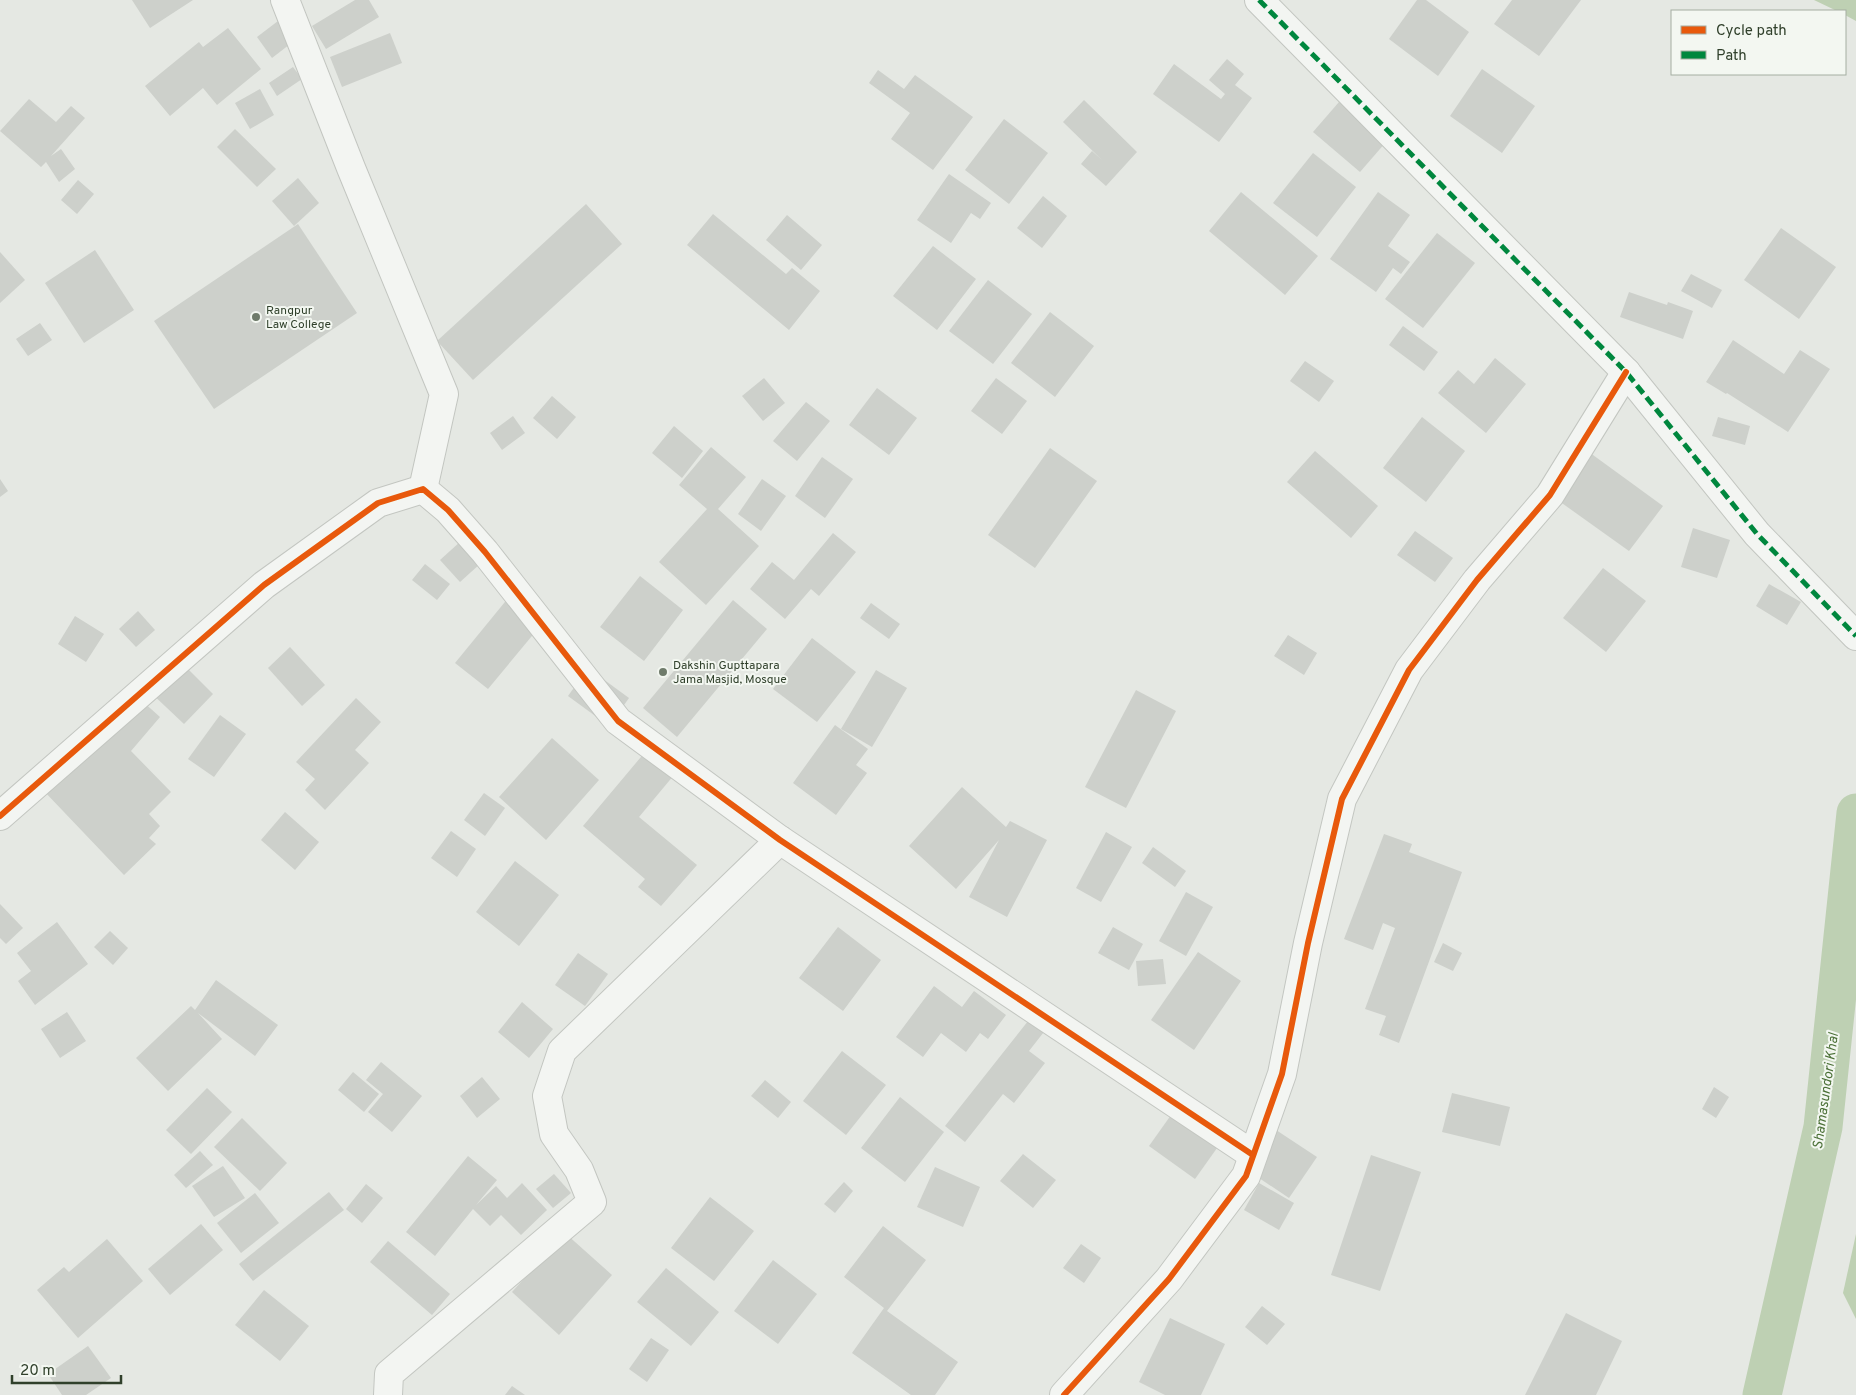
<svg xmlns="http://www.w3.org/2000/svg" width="1856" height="1395" font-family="Overpass,sans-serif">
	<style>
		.water { fill: #bed0b3 }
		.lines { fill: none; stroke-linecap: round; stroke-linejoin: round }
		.canal { stroke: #bed0b3; stroke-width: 39 }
		.building { fill: #cdd0cb }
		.minor-casing { stroke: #c3c6c1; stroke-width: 30 }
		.minor { stroke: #f3f5f2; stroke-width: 28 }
		.quiet { stroke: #00873e; stroke-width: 5; stroke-dasharray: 10 5; stroke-linecap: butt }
		.cycleway-casing { stroke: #f3f7f1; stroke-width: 9 }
		.cycleway { stroke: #e8590c; stroke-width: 6 }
		.poi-dot { fill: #6f7b6b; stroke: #f3f7f1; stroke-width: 2 }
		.labels { text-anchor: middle; stroke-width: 4; stroke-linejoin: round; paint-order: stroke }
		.poi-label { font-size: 12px; fill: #30402b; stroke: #f3f7f1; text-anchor: start }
		.water-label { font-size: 14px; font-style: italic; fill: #4c7138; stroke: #f3f7f1 }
	</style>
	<rect width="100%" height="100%" fill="#e5e8e3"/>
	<g class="water">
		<path d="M1814,0h42v21l-11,-6v-4h-8z"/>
		<path d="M1856,1234v85l-13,-26z"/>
	</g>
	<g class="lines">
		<path class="canal" d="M1762,1395l61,-268 33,-314"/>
	</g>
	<g class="building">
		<path d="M132,0h61l-43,28z"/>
		<path d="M355,0h14l10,17 -53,32 -14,-23z"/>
		<path d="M1417,0h9l43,32 -31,44 -49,-37z"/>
		<path d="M1512,0h69l-42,56 -45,-32z"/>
		<path d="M278,21l16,20 -22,17 -15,-21z"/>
		<path d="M228,28l33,41 -44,36 -14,-17 -33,28 -25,-30 54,-44 4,5z"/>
		<path d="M390,33l12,30 -60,24 -12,-30z"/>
		<path d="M1227,59l17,15 -9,11 17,13 -33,44 -66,-48 21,-30 47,35 4,-5 -16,-14z"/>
		<path d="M293,67l9,12 -25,17 -8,-13z"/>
		<path d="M1482,69l53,37 -33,47 -52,-37z"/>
		<path d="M878,70l26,19 11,-14 58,42 -40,53 -42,-31 19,-26 -41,-30z"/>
		<path d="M260,89l14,26 -24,14 -15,-26z"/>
		<path d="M29,99l27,23 15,-16 14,12 -34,38 10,-7 14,20 -16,13 -13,-20 -5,5 -41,-36z"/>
		<path d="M1084,100l53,52 -31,34 -25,-22 11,-13 10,9 -39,-38z"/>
		<path d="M1339,102l47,40 -26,30 -47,-40z"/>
		<path d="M1004,119l44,34 -39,51 -44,-34z"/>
		<path d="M235,129l41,40 -19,18 -40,-40z"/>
		<path d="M1313,153l43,34 -39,50 -44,-34z"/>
		<path d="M949,174l42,29 -11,16 -9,-6 -20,30 -34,-23z"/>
		<path d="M298,178l21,25 -25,23 -22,-25z"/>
		<path d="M78,180l16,14 -17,20 -16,-14z"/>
		<path d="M1241,192l77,64 -33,39 -76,-64z"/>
		<path d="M1378,192l32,23 -22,31 22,16 -9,12 -8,-6 -17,24 -46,-33z"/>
		<path d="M1043,196l24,20 -25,32 -25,-20z"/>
		<path d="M586,204l36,40 -149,136 -36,-39z"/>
		<path d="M713,214l73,60 6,-6 28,23 -31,39 -102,-85z"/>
		<path d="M787,215l35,30 -21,25 -35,-30z"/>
		<path d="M298,224l59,89 -143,96 -60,-88z"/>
		<path d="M1781,228l55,39 -37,52 -55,-39z"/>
		<path d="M1437,233l38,30 -52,65 -38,-29z"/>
		<path d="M933,246l43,33 -39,51 -44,-34z"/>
		<path d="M95,250l39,60 -50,33 -39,-60z"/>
		<path d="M0,252l25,28 -25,23z"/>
		<path d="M1691,274l31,16 -10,18 -31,-17z"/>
		<path d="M988,280l44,34 -39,50 -44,-33z"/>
		<path d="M1629,292l38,13 1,-3 25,9 -10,28 -63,-22z"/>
		<path d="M1050,312l44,34 -39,51 -44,-34z"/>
		<path d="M40,323l12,17 -24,16 -12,-17z"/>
		<path d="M1403,326l35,26 -14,19 -35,-26z"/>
		<path d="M1733,340l51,34 16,-24 30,19 -42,63 -61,-39 -1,1 -20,-12z"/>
		<path d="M1495,358l31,26 -40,49 -48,-40 20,-23 16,14z"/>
		<path d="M1305,361l29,20 -15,21 -29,-21z"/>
		<path d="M764,378l21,25 -22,18 -21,-25z"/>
		<path d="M996,378l31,23 -25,33 -31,-23z"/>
		<path d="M877,388l40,30 -28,37 -40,-30z"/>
		<path d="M552,396l24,21 -19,22 -24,-21z"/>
		<path d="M806,402l24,19 -33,40 -24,-20z"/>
		<path d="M513,416l12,17 -23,17 -12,-17z"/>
		<path d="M1422,417l43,34 -39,51 -43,-34z"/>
		<path d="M1718,417l32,9 -5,19 -33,-9z"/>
		<path d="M674,426l29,25 -21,27 -30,-25z"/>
		<path d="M1571,439l92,67 -34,45 -91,-65z"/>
		<path d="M711,447l35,30 -28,32 41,37 -53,59 -47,-43 48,-53 -28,-24z"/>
		<path d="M1050,448l47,33 -62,87 -47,-33z"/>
		<path d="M1315,451l63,55 -27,32 -64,-56z"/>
		<path d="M822,457l31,22 -28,39 -30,-22z"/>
		<path d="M0,479l8,12 -8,6z"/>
		<path d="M762,479l24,17 -25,35 -23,-17z"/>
		<path d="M1693,528l37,12 -13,38 -36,-11z"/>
		<path d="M1415,531l38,27 -18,24 -38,-27z"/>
		<path d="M471,532l20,22 -31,28 -20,-22z"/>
		<path d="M833,533l23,19 -37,44 -8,-7 -26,30 -35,-30 22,-27 22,18z"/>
		<path d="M425,564l25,20 -13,16 -25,-20z"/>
		<path d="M1603,568l43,33 -40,51 -43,-34z"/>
		<path d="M640,576l43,34 -39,51 -44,-34z"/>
		<path d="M1769,584l32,18 -14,23 -31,-19z"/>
		<path d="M513,592l33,27 -58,70 -33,-26z"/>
		<path d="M733,600l34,29 -90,108 -34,-29z"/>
		<path d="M871,603l29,21 -11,15 -29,-21z"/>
		<path d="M138,611l17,19 -19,17 -17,-18z"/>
		<path d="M75,616l29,18 -18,28 -28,-18z"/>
		<path d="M1288,635l29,18 -13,22 -30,-19z"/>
		<path d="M812,638l44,34 -39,50 -44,-33z"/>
		<path d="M290,647l35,38 -23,21 -34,-38z"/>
		<path d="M178,659l35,35 -29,30 -36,-34z"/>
		<path d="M588,668l41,30 -20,28 -41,-30z"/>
		<path d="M876,670l31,18 -35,59 -31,-18z"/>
		<path d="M1136,690l40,21 -50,97 -41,-21z"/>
		<path d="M132,692l28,25 -29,34 40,41 -22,22 11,12 -11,12 7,6 -32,31 -81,-85z"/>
		<path d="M356,698l25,24 -26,28 14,13 -44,47 -20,-20 10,-11 -19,-17z"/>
		<path d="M220,715l26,19 -32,43 -26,-18z"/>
		<path d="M835,725l33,24 -12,16 11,8 -31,42 -43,-32z"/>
		<path d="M552,738l47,42 -53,60 -47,-43z"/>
		<path d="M651,745l28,24 -40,48 58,48 -36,41 -23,-19 7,-8 -62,-53z"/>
		<path d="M962,787l44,40 4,-6 37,19 -40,77 -38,-20 30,-57 -43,49 -47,-43z"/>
		<path d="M484,793l21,15 -20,28 -21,-16z"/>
		<path d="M285,812l34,30 -24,28 -34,-30z"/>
		<path d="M451,831l25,18 -19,28 -26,-19z"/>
		<path d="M1106,832l26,15 -31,55 -25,-14z"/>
		<path d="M1384,834l28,10 -3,8 53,20 -63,171 -20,-8 7,-19 -21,-7 30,-81 -12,-5 -10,27 -29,-11z"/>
		<path d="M1153,847l33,24 -11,16 -33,-24z"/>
		<path d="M515,861l44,34 -40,51 -43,-34z"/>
		<path d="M1186,892l27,15 -27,49 -27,-15z"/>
		<path d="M0,904l23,24 -17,16 -6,-6z"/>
		<path d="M57,922l31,42 -53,41 -17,-24 13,-10 -14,-18z"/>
		<path d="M838,927l43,33 -38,51 -44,-33z"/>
		<path d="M1113,927l30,17 -14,26 -31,-17z"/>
		<path d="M110,931l18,17 -15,17 -19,-18z"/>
		<path d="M1443,943l19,10 -9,18 -19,-9z"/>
		<path d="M1198,952l43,29 -47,69 -43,-30z"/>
		<path d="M578,953l30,21 -23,32 -30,-21z"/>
		<path d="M1163,959l3,25 -28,2 -2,-25z"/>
		<path d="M216,980l62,45 -23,31 -57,-43 24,26 -54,52 -32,-33 55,-52 4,4z"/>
		<path d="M934,986l28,21 12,-16 32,24 -18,24 -8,-6 -14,19 -25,-19 -18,24 -27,-20z"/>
		<path d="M522,1002l31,27 -24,29 -31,-26z"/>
		<path d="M67,1012l19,29 -26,17 -19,-29z"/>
		<path d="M1032,1016l15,12 -18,23 16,12 -31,40 -11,-9 -38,48 -20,-16z"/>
		<path d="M842,1051l44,34 -40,50 -43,-34z"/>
		<path d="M381,1062l41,34 -30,36 -24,-20 15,-18 -17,-14z"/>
		<path d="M353,1072l26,22 -15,18 -26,-22z"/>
		<path d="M482,1077l18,22 -23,19 -17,-22z"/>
		<path d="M765,1080l26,22 -13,16 -27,-22z"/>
		<path d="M1714,1087l15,10 -13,21 -14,-9z"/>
		<path d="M207,1088l25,24 -41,42 -25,-24z"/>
		<path d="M1452,1093l58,14 -10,39 -58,-14z"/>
		<path d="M900,1097l44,35 -39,50 -44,-34z"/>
		<path d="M1181,1101l46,33 -32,45 -46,-33z"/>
		<path d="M242,1118l45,45 -27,28 -46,-44z"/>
		<path d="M1264,1122l53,35 -28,41 -30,-20z"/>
		<path d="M200,1151l13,14 -27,23 -12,-13z"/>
		<path d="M1023,1154l33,26 -23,28 -33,-27z"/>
		<path d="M1371,1155l50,17 -41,119 -49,-16z"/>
		<path d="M468,1156l29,24 -21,25 20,-19 11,12 15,-15 25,27 -26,25 -20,-20 -11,11 -17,-17 -38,47 -29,-24z"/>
		<path d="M223,1166l22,32 -31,19 -22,-31z"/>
		<path d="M935,1167l45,20 -17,40 -46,-20z"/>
		<path d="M554,1174l17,19 -18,15 -17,-19z"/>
		<path d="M844,1182l9,9 -18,22 -11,-9z"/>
		<path d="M1259,1183l35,20 -15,27 -35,-20z"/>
		<path d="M366,1184l17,14 -21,25 -16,-14z"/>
		<path d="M329,1192l15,18 -91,71 -14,-17z"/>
		<path d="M255,1193l24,30 -38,30 -24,-30z"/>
		<path d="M710,1197l44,34 -40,50 -43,-33z"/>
		<path d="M201,1224l22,26 -53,45 -22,-26z"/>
		<path d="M883,1226l43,34 -39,51 71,51 -23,33h-24l-59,-42 32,-45 -40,-31z"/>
		<path d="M565,1233l47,42 -53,60 -47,-43z"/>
		<path d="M107,1239l36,42 -65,57 -41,-48 27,-23 5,5z"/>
		<path d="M388,1241l62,53 -18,21 -62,-53z"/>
		<path d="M1081,1244l20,14 -17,25 -21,-15z"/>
		<path d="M773,1260l44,34 -39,50 -44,-33z"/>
		<path d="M666,1268l53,44 -28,34 -54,-44z"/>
		<path d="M264,1290l45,36 -29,35 -45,-36z"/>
		<path d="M1262,1306l23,18 -18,21 -22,-18z"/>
		<path d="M1566,1313l56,28 -26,54h-71z"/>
		<path d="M1170,1318l55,26 -24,51h-36l-26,-13z"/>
		<path d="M651,1338l18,12 -22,32 -18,-13z"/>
		<path d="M88,1346l23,32 -25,17h-24l-14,-21z"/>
		<path d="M512,1386l13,9h-20z"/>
	</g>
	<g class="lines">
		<g class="minor-casing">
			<g id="minor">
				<path d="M285,0l66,168 93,226 -21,95"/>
				<path d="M1259,0l367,372 131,162 99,102"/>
				<path d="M0,816l264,-231 114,-82 45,-14 25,21 37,42 133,169 162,119 473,315"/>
				<path d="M388,1395l1,-21 203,-172 -13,-32 -25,-36 -7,-38 15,-45 218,-211"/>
				<path d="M1064,1395l105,-116 77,-103 36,-102 26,-131 34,-144 67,-129 68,-90 73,-85 76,-123"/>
			</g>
		</g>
		<use href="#minor" class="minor"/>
		<path class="quiet" d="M1259,0l367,372 131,162 99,102"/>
		<g class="cycleway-casing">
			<g id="cycleway">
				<path d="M0,816l264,-231 114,-82 45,-14 25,21 37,42 133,169 162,119 473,315"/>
				<path d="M1064,1395l105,-116 77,-103 36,-102 26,-131 34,-144 67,-129 68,-90 73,-85 76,-123"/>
			</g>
		</g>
		<use href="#cycleway" class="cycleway"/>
	</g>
	<g class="poi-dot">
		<circle cx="256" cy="317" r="5"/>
		<circle cx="663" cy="672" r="5"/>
	</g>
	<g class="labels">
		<g class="poi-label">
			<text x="266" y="314">Rangpur<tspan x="266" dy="14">Law College</tspan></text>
			<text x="673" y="669">Dakshin Gupttapara<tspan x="673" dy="14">Jama Masjid, Mosque</tspan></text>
		</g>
		<g class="water-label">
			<text transform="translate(1825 1091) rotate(-82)" y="5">Shamasundori Khal</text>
		</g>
	</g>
	<rect x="1671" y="10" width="175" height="65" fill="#f3f7f1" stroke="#a5aea2"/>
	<rect x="1681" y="26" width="25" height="8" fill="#e8590c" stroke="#a5aea2"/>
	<text x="1716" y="35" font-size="15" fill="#30402b">Cycle path</text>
	<rect x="1681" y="51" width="25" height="8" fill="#00873e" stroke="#a5aea2"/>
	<text x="1716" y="60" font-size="15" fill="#30402b">Path</text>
	<path d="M12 1375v8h109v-8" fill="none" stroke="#30402b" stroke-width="2.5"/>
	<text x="20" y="1375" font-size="15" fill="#30402b" stroke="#f3f7f1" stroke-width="4" paint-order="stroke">20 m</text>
</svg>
